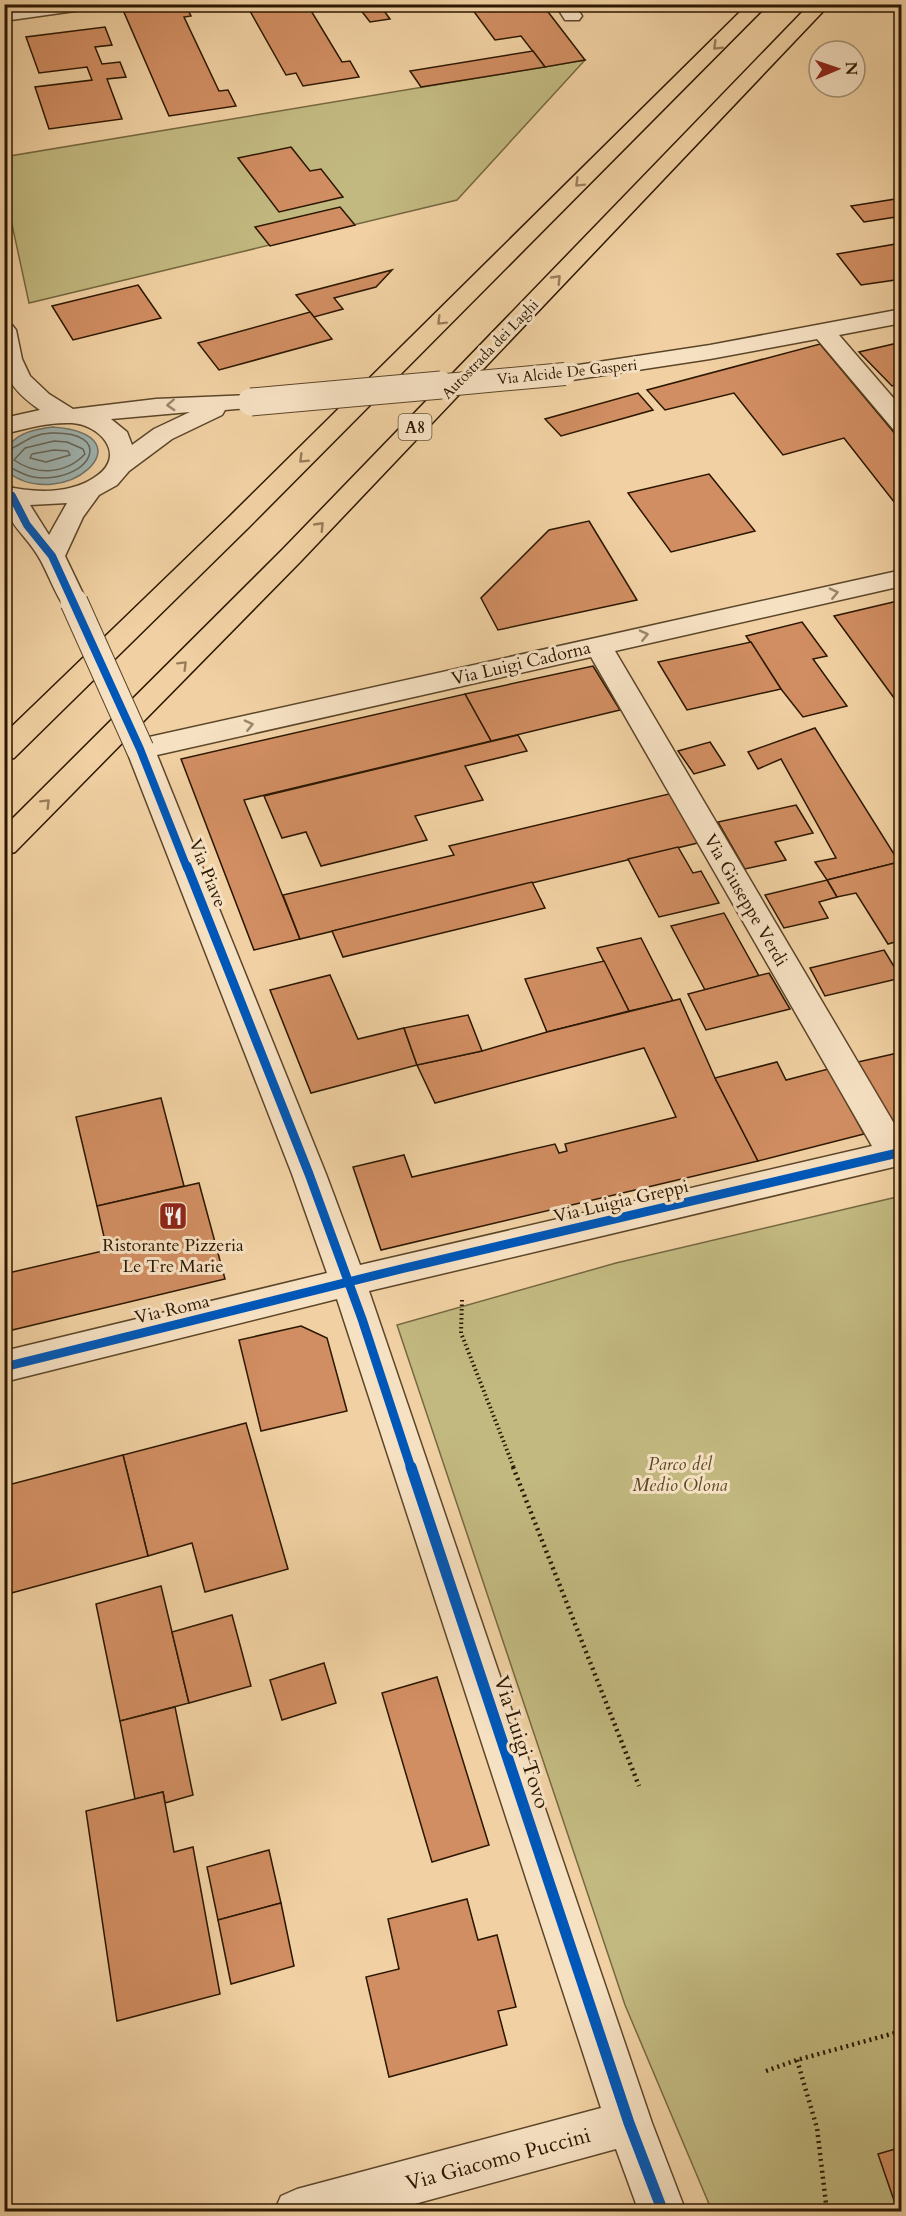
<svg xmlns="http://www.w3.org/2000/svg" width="906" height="2216" font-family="Cardo,serif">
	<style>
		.green { fill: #c2b980; stroke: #766840; stroke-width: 1.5 }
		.water { fill: #9fb4b1; stroke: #71756a; stroke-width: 1.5 }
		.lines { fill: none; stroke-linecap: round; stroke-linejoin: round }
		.shore { stroke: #656658; stroke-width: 1.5 }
		.building { fill: #d18e62; stroke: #2b1700; stroke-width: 1.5 }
		.minor-casing { stroke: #5c4629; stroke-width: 3 }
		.highway-casing { stroke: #2b1700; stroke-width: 3 }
		.path-far1 { stroke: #2b1700; stroke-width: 4; stroke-dasharray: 1.5 3; stroke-linecap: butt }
		.path { stroke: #2b1700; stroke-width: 4.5; stroke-dasharray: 2 4; stroke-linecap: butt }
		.minor { fill: #f6e1c3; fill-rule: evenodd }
		.highway { fill: #f1d1a3; fill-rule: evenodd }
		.minor-bridge-far1-casing { stroke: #5c4629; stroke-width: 24; stroke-linecap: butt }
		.minor-bridge-casing { stroke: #5c4629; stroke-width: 29; stroke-linecap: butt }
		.minor-bridge-far1 { stroke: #f6e1c3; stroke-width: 22 }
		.minor-bridge { stroke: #f6e1c3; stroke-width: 27 }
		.cycleway-far2-casing { stroke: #f6e1c3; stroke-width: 10 }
		.cycleway-far1-casing { stroke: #f6e1c3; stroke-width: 13 }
		.cycleway-casing { stroke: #f6e1c3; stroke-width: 15 }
		.cycleway-far2 { stroke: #0057b8; stroke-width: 8 }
		.cycleway-far1 { stroke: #0057b8; stroke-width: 9 }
		.cycleway { stroke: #0057b8; stroke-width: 11 }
		.oneway { stroke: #987d5a }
		.oneway2 { stroke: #9b866b }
		.labels { text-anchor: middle; stroke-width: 6; stroke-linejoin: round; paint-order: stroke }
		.far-street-label { font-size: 15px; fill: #2b1700; stroke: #f6e1c3 }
		.shield { fill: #f6e1c3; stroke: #68543a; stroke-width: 1.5 }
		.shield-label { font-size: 16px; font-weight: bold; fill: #2b1700 }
		.street-label { font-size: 18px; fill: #2b1700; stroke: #f6e1c3 }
		.poi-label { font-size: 18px; fill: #2b1700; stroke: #f6e1c3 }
		.park-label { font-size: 18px; font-style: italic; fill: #584826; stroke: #f6e1c3 }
		.near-street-label { font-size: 21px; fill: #2b1700; stroke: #f6e1c3 }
	</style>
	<rect width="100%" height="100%" fill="#f1d1a3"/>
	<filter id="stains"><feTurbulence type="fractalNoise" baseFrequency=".00333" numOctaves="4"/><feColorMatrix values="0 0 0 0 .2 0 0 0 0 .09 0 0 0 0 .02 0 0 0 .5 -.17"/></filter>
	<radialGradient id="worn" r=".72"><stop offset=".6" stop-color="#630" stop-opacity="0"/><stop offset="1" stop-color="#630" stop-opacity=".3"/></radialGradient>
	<g class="green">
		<path d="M585,60l-128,140 -428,103 -24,-111 -1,-35z"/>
		<path d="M901,1196v1015h-189l-87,-206 -228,-680 219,-62z"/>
	</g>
	<path class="water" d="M53,427c100,8 10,89 -47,44 -6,-34 21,-41 47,-44z"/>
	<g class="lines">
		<g class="shore">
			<path d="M54,441l13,1 16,7 2,5c-19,20 -48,22 -71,6l11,-12z"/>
			<path d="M54,450l14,1 2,4 -24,7 -16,-4 2,-4z"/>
			<path d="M4,451c17,-4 24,-17 47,-18 62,-2 43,45 -8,45 -18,0 -25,-9 -39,-12"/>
		</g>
	</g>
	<g class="building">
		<path d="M162,4h23l6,12 -7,1 35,74 9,-1 8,16 -67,10 -46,-106z"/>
		<path d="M246,4h61l35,58 8,-1 9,16 -56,9 -7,-13 -10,2z"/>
		<path d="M356,4h23l11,15 -20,3z"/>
		<path d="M542,4l43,56 -40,7 -24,-31 -26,4 -26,-35z"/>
		<path d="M105,27l7,18 -17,2 7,17 18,-2 6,15 -19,2 15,40 -73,10 -14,-42 57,-7 -5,-13 -48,6 -13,-36z"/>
		<path d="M533,51l12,16 -124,20 -11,-16z"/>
		<path d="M291,147l19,24 11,-2 22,28 -64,15 -41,-54z"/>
		<path d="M902,198v18l-38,6 -13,-16z"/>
		<path d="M340,207l15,18 -85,21 -15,-19z"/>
		<path d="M902,243v36l-41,6 -24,-31z"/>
		<path d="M392,270l-16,17 -42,11 9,11 -29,8 -18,-22z"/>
		<path d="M138,285l23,33 -88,22 -21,-34z"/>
		<path d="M310,312l22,27 -113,31 -21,-27z"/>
		<path d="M902,342v41l-10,3 -33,-34z"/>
		<path d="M820,344l82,98v70l-58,-74 -61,17 -49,-62 -69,17 -18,-20z"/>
		<path d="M638,393l15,17 -92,26 -16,-17z"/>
		<path d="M709,474l46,57 -84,21 -43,-59z"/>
		<path d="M589,521l48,79 -139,30 -17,-32 68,-68z"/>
		<path d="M902,600v100l-5,2 -63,-86z"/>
		<path d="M802,622l25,34 -14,3 34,47 -44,11 -22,-28 -35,-53z"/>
		<path d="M751,642l30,47 -94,21 -29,-48z"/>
		<path d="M593,666l27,44 -129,31 -26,-47z"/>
		<path d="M465,694l26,47 -247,59 56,139 -46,11 -73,-191z"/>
		<path d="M815,728l84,134 -72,18 -12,-18 21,-4 -55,-99 -23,10 -10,-17z"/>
		<path d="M518,735l9,16 -62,15 18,34 -68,16 12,24 -106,26 -15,-34 -24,6 -18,-42z"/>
		<path d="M710,742l15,23 -31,9 -16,-23z"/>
		<path d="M673,793l29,49 -402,97 -17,-44 171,-40 -5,-9z"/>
		<path d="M796,805l17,28 -38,9 11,18 -41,9 -27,-47z"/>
		<path d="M678,847l15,26 8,-2 18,32 -60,14 -31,-58z"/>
		<path d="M899,862l3,4v74l-14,4 -32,-51 -19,4 -10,-17z"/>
		<path d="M827,880l10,17 -18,5 9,16 -44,10 -19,-33z"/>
		<path d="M532,882l13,26 -202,49 -11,-26z"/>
		<path d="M724,913l35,63 -54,14 -34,-64z"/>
		<path d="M641,938l32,63 -44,10 -32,-63z"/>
		<path d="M884,950l17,28 -76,18 -15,-28z"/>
		<path d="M604,961l25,50 -82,21 -22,-53z"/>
		<path d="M769,973l21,36 -84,21 -18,-36z"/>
		<path d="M330,975l28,64 46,-11 13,37 -106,28 -41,-103z"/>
		<path d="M680,999l35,79 43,83 -377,89 -28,-83 51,-12 8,22 143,-33 4,9 8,-2 -2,-7 111,-27 -32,-69 -209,55 -18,-38 65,-14 65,-19z"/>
		<path d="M468,1015l14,36 -65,14 -13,-37z"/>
		<path d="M902,1052v80l-5,2 -39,-72z"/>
		<path d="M777,1062l9,18 42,-11 36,65 -106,27 -43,-83z"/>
		<path d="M161,1098l23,88 -87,20 -21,-89z"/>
		<path d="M199,1183l26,96 -221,53v-58l103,-24 -10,-44z"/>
		<path d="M301,1326l26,12 20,73 -86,20 -22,-91z"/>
		<path d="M246,1423l42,146 -83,23 -13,-49 -44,13 -25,-101z"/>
		<path d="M123,1455l25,101 -144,39v-109z"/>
		<path d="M161,1586l28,117 -69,18 -24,-117z"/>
		<path d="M232,1615l19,71 -62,17 -17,-71z"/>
		<path d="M324,1663l12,40 -54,17 -12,-40z"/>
		<path d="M437,1677l52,168 -57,17 -50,-169z"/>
		<path d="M175,1707l18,88 -28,8 -2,-11 -28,7 -15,-78z"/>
		<path d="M163,1792l11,60 19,-5 27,147 -103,27 -31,-210z"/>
		<path d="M269,1850l12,53 -63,17 -11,-53z"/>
		<path d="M467,1899l11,41 19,-5 19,72 -18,4 9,34 -118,32 -23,-100 33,-8 -11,-50z"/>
		<path d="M281,1903l13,63 -63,18 -13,-64z"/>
		<path d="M902,2147v65h-4l-20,-58z"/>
	</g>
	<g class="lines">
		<g class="minor-casing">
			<g id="minor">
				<path d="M37,4h54l-2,4 -7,2 -78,11v-12z"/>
				<path d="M555,4h19l8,12 -3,4h-14z"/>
				<path d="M902,309v14l-63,12 63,73v23l-9,-2 -76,-90 -107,20 -145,22 -8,-2 -4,-5 4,-5 8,-2 145,-22z"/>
				<path d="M4,323l8,2 4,5 6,29 8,17 19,18 24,15 83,-10 95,-4 9,2 3,5 -3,5 -35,3 -3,5 -50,24 -43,32 -12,14 -18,10 -16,22 -18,39 22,46 -4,6 -9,2 -9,-2c-10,-15 -16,-32 -24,-47 -17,-32 -37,-33 -37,-75 30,7 68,9 94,-11 28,-21 2,-50 -26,-52 -24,-1 -44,5 -68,11v-16l36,-8c-40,-28 -36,-41 -36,-87zM190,412l-36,17 -22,16 -5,-13 -16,-13zM67,503l-18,32 -19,-30z"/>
				<path d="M902,570v16l-287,65 287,486v28l-533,126 283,832 34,89h-47l-23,-63 -231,63h-111l7,-16 16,-7 304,-81 -264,-809 -333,83v-31l323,-78 -35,-99 -166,-425 4,-7 10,-3zM591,657l281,489 -512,119 -34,-91 -169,-419z"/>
			</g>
		</g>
		<g class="highway-casing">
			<g id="highway">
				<path d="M748,4h20l-521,525 -233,229 -10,2v-26l225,-217z"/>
				<path d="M810,4h20l-529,557 -286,291 -11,3v-28l279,-278z"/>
			</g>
		</g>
		<path class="path-far1" d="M462,1300l-1,33 53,135"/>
		<g class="path">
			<path d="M513,1467l126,319"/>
			<path d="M797,2060l20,68 10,84"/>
			<path d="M766,2071l31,-11 105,-29"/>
		</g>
		<use href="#minor" class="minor"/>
		<use href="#highway" class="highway"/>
		<g class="minor-bridge-far1-casing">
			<path id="minor-bridge-far1" d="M424,387l141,-13"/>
		</g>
		<g class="minor-bridge-casing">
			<g id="minor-bridge">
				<path d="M251,402l190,-17"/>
				<path d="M74,602l66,147"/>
			</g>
		</g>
		<use href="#minor-bridge-far1" class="minor-bridge-far1"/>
		<use href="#minor-bridge" class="minor-bridge"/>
		<g class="cycleway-far2-casing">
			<path id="cycleway-far2" d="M12,496l15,29 25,31 88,193 47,119"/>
		</g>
		<g class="cycleway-far1-casing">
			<g id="cycleway-far1">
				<path d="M187,866l122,308 53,145 49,149"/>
				<path d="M4,1367l401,-99 497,-116"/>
			</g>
		</g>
		<g class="cycleway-casing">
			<path id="cycleway" d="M411,1467l218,656 34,89"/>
		</g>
		<use href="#cycleway-far2" class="cycleway-far2"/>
		<use href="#cycleway-far1" class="cycleway-far1"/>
		<use href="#cycleway" class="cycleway"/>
	</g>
	<defs><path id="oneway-chevron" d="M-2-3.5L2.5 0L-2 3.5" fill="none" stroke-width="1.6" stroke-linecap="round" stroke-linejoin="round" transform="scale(1.5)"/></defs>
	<g class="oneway">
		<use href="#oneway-chevron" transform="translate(717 46) rotate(135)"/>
		<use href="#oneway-chevron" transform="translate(579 183) rotate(135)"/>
		<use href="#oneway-chevron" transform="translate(557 279) rotate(-46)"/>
		<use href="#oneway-chevron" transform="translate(441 321) rotate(135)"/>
		<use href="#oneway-chevron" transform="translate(303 459) rotate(135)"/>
		<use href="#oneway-chevron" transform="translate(320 526) rotate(-46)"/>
		<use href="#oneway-chevron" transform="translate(183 665) rotate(-45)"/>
		<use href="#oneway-chevron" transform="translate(46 803) rotate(-45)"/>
	</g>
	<g class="oneway2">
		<use href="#oneway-chevron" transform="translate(171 405) rotate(177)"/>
		<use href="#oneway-chevron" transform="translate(834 593) rotate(-13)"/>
		<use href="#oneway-chevron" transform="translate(644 635) rotate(-13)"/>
		<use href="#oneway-chevron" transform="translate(249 725) rotate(-13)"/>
	</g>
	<defs>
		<g id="restaurant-square" transform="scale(1.5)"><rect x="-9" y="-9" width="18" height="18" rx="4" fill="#8f2418" stroke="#f6e1c3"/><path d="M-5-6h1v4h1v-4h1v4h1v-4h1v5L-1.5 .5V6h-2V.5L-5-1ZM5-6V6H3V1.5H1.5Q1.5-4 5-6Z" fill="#fff"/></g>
	</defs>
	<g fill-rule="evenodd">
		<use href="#restaurant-square" x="173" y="1216"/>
	</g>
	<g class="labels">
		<g class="far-street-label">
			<text transform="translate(490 349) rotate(-46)" y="5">Autostrada dei Laghi</text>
			<text transform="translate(567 372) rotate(-6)" y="5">Via Alcide De Gasperi</text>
		</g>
		<rect class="shield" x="398.5" y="414" width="33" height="26" rx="4.5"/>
		<g class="shield-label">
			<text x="415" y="433">A8</text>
		</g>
		<g class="street-label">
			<text transform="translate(521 663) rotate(-13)" y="6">Via Luigi Cadorna</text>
			<text transform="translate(208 873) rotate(68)" y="6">Via Piave</text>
			<text transform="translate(746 900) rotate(60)" y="6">Via Giuseppe Verdi</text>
			<text transform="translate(621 1201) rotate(-13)" y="6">Via Luigia Greppi</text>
			<text transform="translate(172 1309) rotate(-13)" y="6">Via Roma</text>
		</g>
		<g class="poi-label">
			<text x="173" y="1251">Ristorante Pizzeria<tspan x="173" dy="21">Le Tre Marie</tspan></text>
		</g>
		<g class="park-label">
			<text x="680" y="1470">Parco del<tspan x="680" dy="21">Medio Olona</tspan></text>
		</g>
		<g class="near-street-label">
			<text transform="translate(522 1742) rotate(72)" y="7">Via Luigi Tovo</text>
			<text transform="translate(498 2159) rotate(-15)" y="7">Via Giacomo Puccini</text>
		</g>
	</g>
	<rect width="906" height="2216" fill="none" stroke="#f1d1a3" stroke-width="24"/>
	<rect x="6" y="6" width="894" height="2204" fill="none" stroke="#2b1700" stroke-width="3"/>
	<rect x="12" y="12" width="882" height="2192" fill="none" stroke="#2b1700" stroke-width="1.5"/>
	<g transform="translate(837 69) rotate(88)"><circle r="28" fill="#f6e1c3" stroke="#a59075" stroke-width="1.5"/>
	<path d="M0-4.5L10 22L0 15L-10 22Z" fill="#8f2418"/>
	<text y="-9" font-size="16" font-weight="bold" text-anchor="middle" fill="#2b1700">N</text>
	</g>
	<rect width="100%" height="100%" filter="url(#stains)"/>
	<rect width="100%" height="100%" fill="url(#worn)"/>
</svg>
